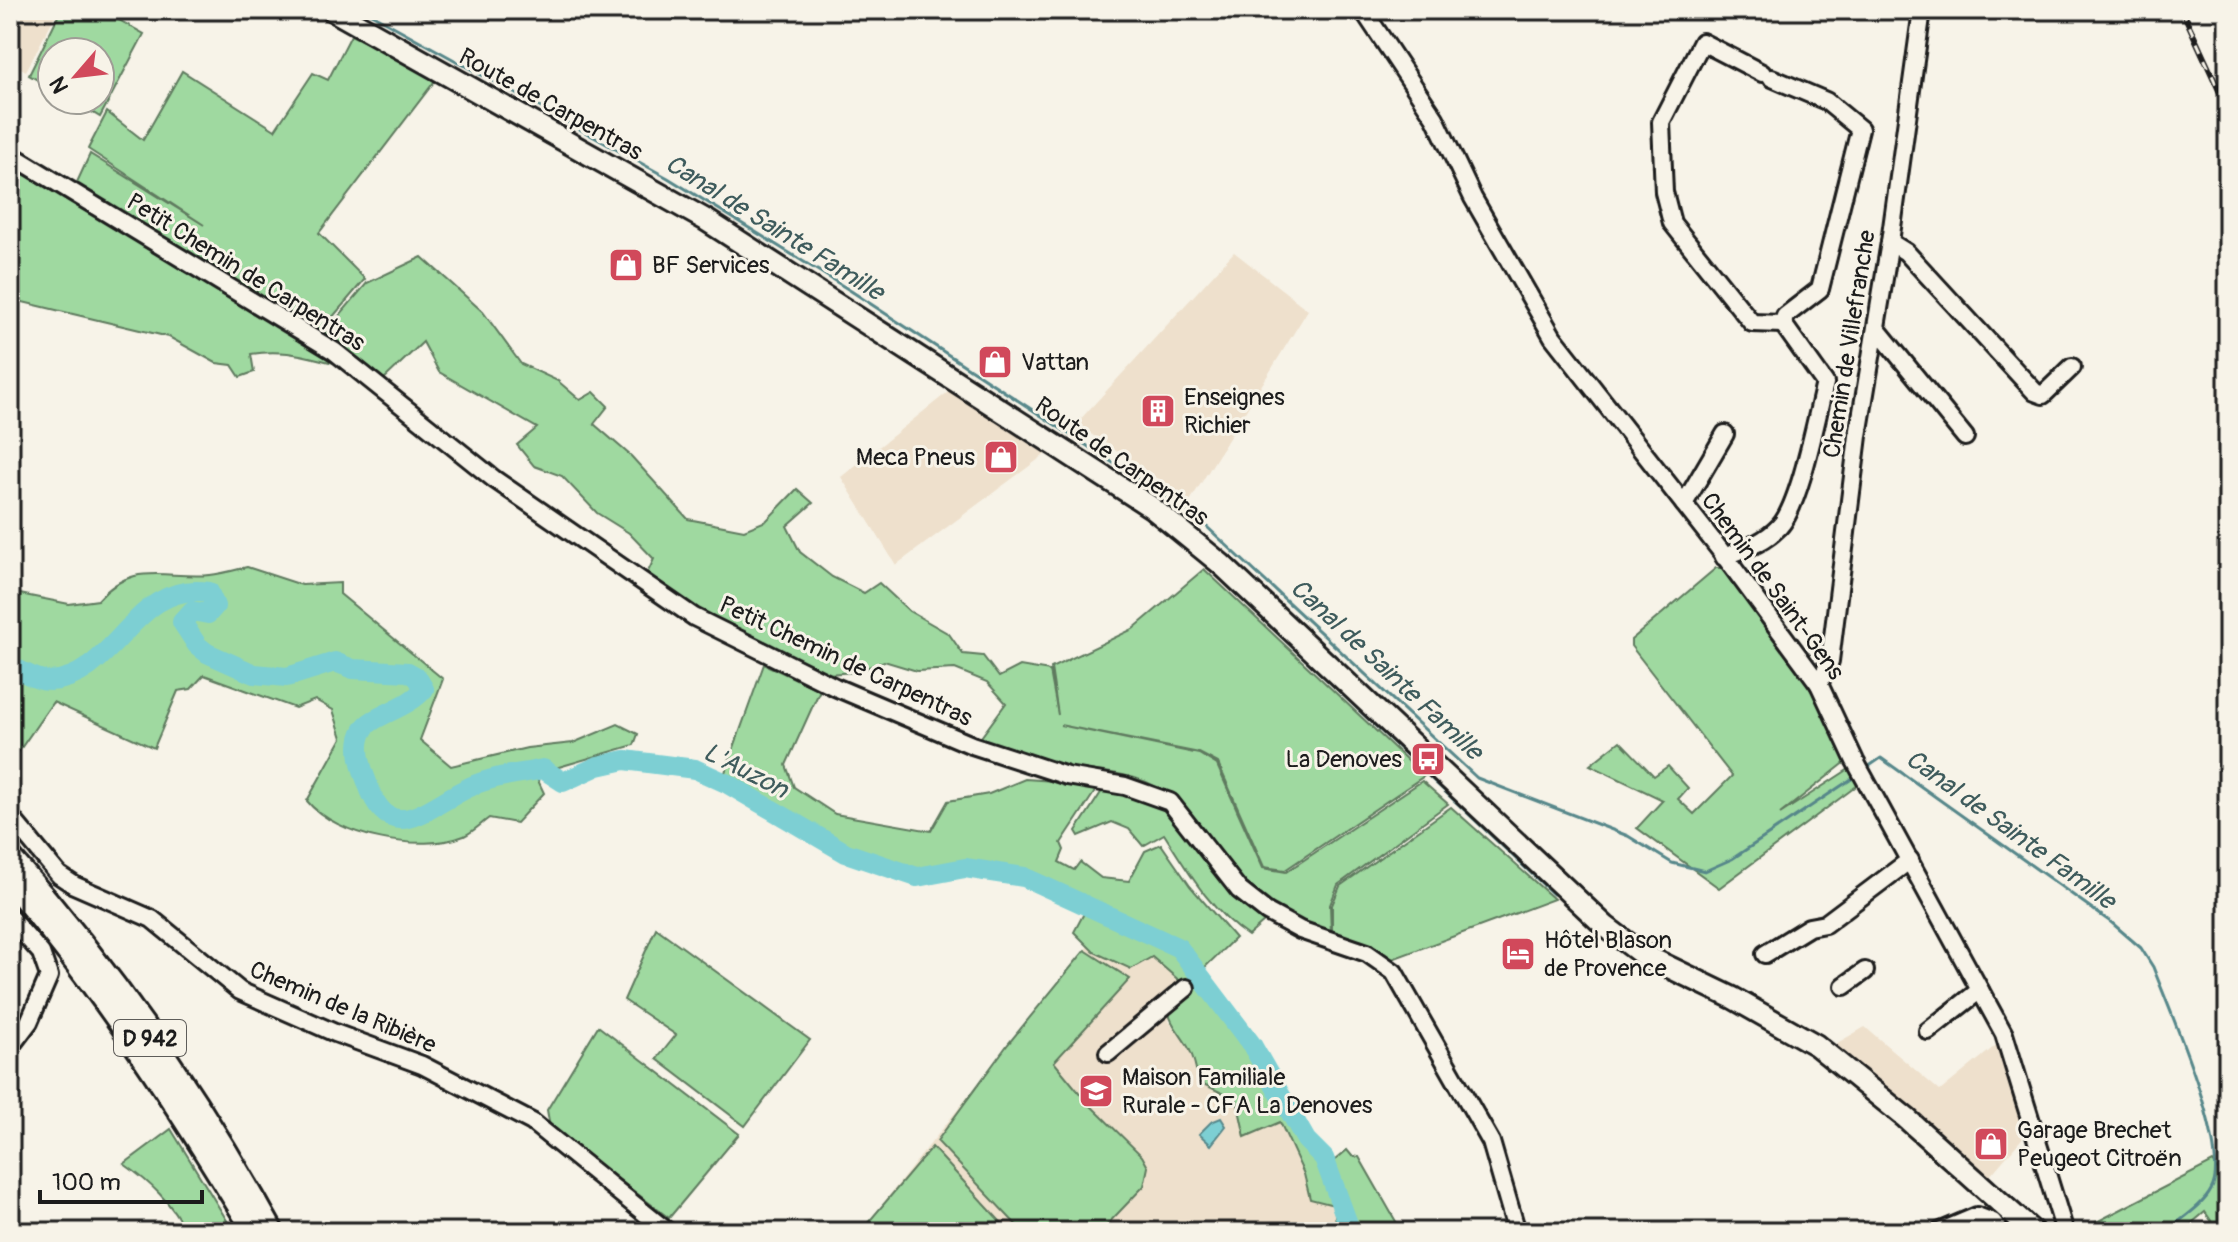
<svg xmlns="http://www.w3.org/2000/svg" width="2238" height="1242" font-family="Pangolin,sans-serif">
	<style>
		.built { fill: #eee0cc }
		.green { fill: #9fd9a0; stroke: #5e7a5e; stroke-width: 2 }
		.water { fill: #7dcfd3; stroke: #56878a; stroke-width: 2 }
		.lines { fill: none; stroke-linecap: round; stroke-linejoin: round }
		.stream { stroke: #56878a; stroke-width: 3 }
		.river { stroke: #7dcfd3; stroke-width: 20 }
		.minor-casing { stroke: #1c1c1c; stroke-width: 22 }
		.major-casing { stroke: #1c1c1c; stroke-width: 26 }
		.highway-casing { stroke: #1c1c1c; stroke-width: 28 }
		.minor { stroke: #f7f3e8; stroke-width: 16 }
		.major { stroke: #f7f3e8; stroke-width: 20 }
		.highway { stroke: #f7f3e8; stroke-width: 22 }
		.rail-casing { stroke: #1c1c1c; stroke-width: 6 }
		.rail { stroke: #f7f3e8; stroke-width: 3; stroke-dasharray: 9; stroke-linecap: butt }
		.labels { text-anchor: middle; stroke-width: 6; stroke-linejoin: round; paint-order: stroke }
		.shield { fill: #f7f3e8; stroke: #5e5c59; stroke-width: 2 }
		.shield-label { font-size: 22px; font-weight: bold; fill: #1c1c1c }
		.street-label { font-size: 24px; fill: #1c1c1c; stroke: #f7f3e8 }
		.poi-label { font-size: 24px; fill: #1c1c1c; stroke: #f7f3e8; text-anchor: start }
		.water-label { font-size: 26px; font-style: italic; fill: #3e5b5c; stroke: #f7f3e8 }
	</style>
	<rect width="100%" height="100%" fill="#f7f3e8"/>
	<filter id="ink" filterUnits="userSpaceOnUse"><feTurbulence type="fractalNoise" baseFrequency=".0125" numOctaves="2"/><feDisplacementMap in="SourceGraphic" scale="16" xChannelSelector="R" yChannelSelector="G"/><feConvolveMatrix kernelMatrix="1 2 1 2 8 2 1 2 1" color-interpolation-filters="sRGB"/></filter>
	<g filter="url(#ink)">
		<g class="built">
			<path d="M10,10h48l-32,61 -16,-9z"/>
			<path d="M1234,252l74,58 -118,191 -114,-77z"/>
			<path d="M953,388l98,62 -155,115 -55,-88z"/>
			<path d="M1088,946l63,11 31,27 -13,37 20,27 10,34 39,19 7,36 34,-15 24,52 7,25 24,6 3,27 -476,-1z"/>
			<path d="M1865,1027l75,64 60,-49 26,92 -37,43 -157,-131z"/>
		</g>
		<g class="green">
			<path d="M61,10h40l43,24 -44,83 -28,-17h28v-48h-48v36l-23,-13z"/>
			<path d="M351,35l86,43 -118,155 46,46 -46,54 24,32c-34,-7 -56,-17 -92,-11l3,18 -14,5 -8,-12 -16,-2 -47,-26 -159,-38v-136l63,28 17,-37 114,71 -116,-76 19,-37 36,28 39,-69 93,59 38,-57 15,7z"/>
			<path d="M422,257l61,55 38,52 37,17 22,19 14,-8 14,14 -14,18 37,32 57,63 56,11 22,-9 31,-32 16,14 -26,23 13,26 32,25 32,16 15,-10 30,28 40,23 14,20 20,2 16,21 21,-11 30,5 8,44 -7,-47 82,-39 71,-60 220,207 -139,94 -21,-3 -46,-104 -19,-10 -139,-28 139,29 18,11 46,103 23,4 136,-91 26,23 -110,81 -8,20 1,28c-89,-16 -105,-98 -170,-143 -31,-22 -82,-18 -119,-26 -21,-5 -42,-16 -63,-24l27,-37 -19,-21 -32,-13 -38,2 -33,-10 -28,11 -29,2 -89,-38 -93,-58 9,-19 -25,-26 -32,-20 -35,-37 -28,-10 -17,-21 20,-17 -98,-56 -16,-30 -41,39 -60,-45 45,-53z"/>
			<path d="M247,567l55,18 38,-2v11l103,85 -23,61 31,26 76,-18 46,-5 45,-19 20,10 -4,11 -99,29 9,19 -28,30 -27,-5c-7,5 -16,14 -25,18 -42,17 -128,1 -157,-35l35,-63 -9,-28 -18,-10 -20,8 -91,-33 -13,14 -13,2 -24,57 -101,-46 -43,62v-172l59,12 29,-4c35,-40 66,-21 112,-25 12,-1 25,-5 37,-8z"/>
			<path d="M1716,568h6l90,122 35,71 -67,53 69,-45 13,13 -143,106 -82,-60 26,-28 -73,-35 30,-24 34,35 14,-10 20,22 -10,11 16,15 38,-38 -101,-130v-6z"/>
			<path d="M764,664l56,26 -34,75 8,22 41,27 96,17 17,-30 41,-7 36,-15 75,5 -39,59 3,7 -5,12 15,8 6,-8 21,16 28,3 16,-30 16,-7 29,42 45,52 -33,32 49,67 54,100 14,9 7,13 9,1 12,-10 5,6 7,1 43,75h-65l-3,-27 -24,-6 -6,-25 -24,-52 -35,15 -8,-37 -38,-18c-3,-12 -5,-27 -12,-37 -18,-28 -27,-31 -5,-62l-30,-26 -21,12 -37,-17 -20,-20 16,-30 -64,-30 -61,-9 -47,8 -70,-24 -125,-69z"/>
			<path d="M1106,785l44,14 16,13 63,76 36,33 -17,15c-37,-24 -61,-66 -84,-102l-21,12 -14,-17 -17,-7 -33,14 -3,-5z"/>
			<path d="M1451,807l103,92 -164,61 -26,-17 -32,-10v-28l8,-19z"/>
			<path d="M656,928l154,112 -65,86 -88,-67 19,-24 -52,-35z"/>
			<path d="M1085,950l45,29 -76,83 32,39 56,55 6,11 -4,19 -44,46h-77l-86,-91 71,-97z"/>
			<path d="M598,1026l141,108 -70,84 -119,-91 -3,-17z"/>
			<path d="M171,1129l63,103h-48c-14,-29 -35,-49 -62,-68z"/>
			<path d="M932,1147l78,85 -149,-1z"/>
			<path d="M2213,1162l15,22v48h-9l-14,-20 -24,20h-104z"/>
		</g>
		<path class="water" d="M1221,1118l5,8 -15,19 -12,-11 12,-12z"/>
		<g class="lines">
			<g class="stream">
				<path d="M364,10l304,168 183,113 305,200"/>
				<path d="M1167,498l39,28 271,252 151,58 44,27 33,8 27,-12 124,-83"/>
				<path d="M1146,517l27,20"/>
				<path d="M1205,564l348,330"/>
				<path d="M1865,769l16,-11 231,165 29,25 12,19c16,42 80,186 58,223 -8,16 -32,30 -45,42"/>
			</g>
			<path class="river" d="M10,666c12,5 27,15 40,15 66,-3 83,-101 159,-89l6,14 -7,8 -16,-3 -10,11 15,23 10,8 47,21 33,3 48,-15 18,7 55,3 9,5 7,12c-15,19 -53,27 -60,40 -10,15 -3,38 3,53 23,70 61,23 105,4 21,-10 48,-12 71,-17l20,13 35,-16 27,-6 70,9 33,15 118,69 71,24 48,-9 59,9 155,71 73,97 54,95 18,18 27,74"/>
			<g class="minor-casing">
				<g id="minor">
					<path d="M1363,10l72,108 38,80 80,139 167,213 99,134 36,77 149,273 61,198"/>
					<path d="M1762,73l-60,-31 -41,80 3,70 8,31 80,100 31,1"/>
					<path d="M10,154l324,197 160,128 200,138 141,70 137,58 95,31 58,10 45,16 69,88 28,22 33,18 67,23 27,19 97,170 26,90"/>
					<path d="M1890,242l16,10 129,140 8,3 29,-28"/>
					<path d="M1876,328l89,109"/>
					<path d="M1684,504l41,-70"/>
					<path d="M1724,557c20,-8 40,-14 55,-30 21,-21 38,-112 46,-144l-42,-59 2,-8 35,-27 40,-160 -34,-28 -54,-23"/>
					<path d="M1819,684l11,-23 28,-225 32,-194 32,-232"/>
					<path d="M10,816l49,59 15,10 78,34 88,72 95,42 87,32 110,57 136,110"/>
					<path d="M10,918l31,35 8,23 -20,46 -19,25"/>
					<path d="M1765,954l44,-27 16,-3 85,-64"/>
					<path d="M1844,986l21,-15"/>
					<path d="M1928,1031l52,-41"/>
					<path d="M1108,1053l78,-65"/>
					<path d="M1939,1232l38,-16 16,6 7,10"/>
				</g>
			</g>
			<g class="major-casing">
				<path id="major" d="M332,10l374,210 445,287 70,57 384,362 37,28 91,44 83,47 90,73 127,114"/>
			</g>
			<g class="highway-casing">
				<g id="highway">
					<path d="M10,858c101,113 189,241 262,374"/>
					<path d="M10,881c94,108 171,229 245,351"/>
				</g>
			</g>
			<use href="#minor" class="minor"/>
			<use href="#major" class="major"/>
			<use href="#highway" class="highway"/>
			<g class="rail-casing">
				<path id="rail" d="M2182,10l46,100"/>
			</g>
			<use href="#rail" class="rail"/>
		</g>
	</g>
	<defs>
		<g id="shop-square" transform="scale(1.8)"><rect x="-9" y="-9" width="18" height="18" rx="4" fill="#d1495b" stroke="#f7f3e8"/><path d="M-5-2.5h2.3a2.7 3.5 0 0 1 5.4 0H5L5.5 6h-11ZM-1.5-2.5h3a1.5 2.3 0 0 0-3 0Z" fill="#fff"/></g>
		<g id="building-square" transform="scale(1.8)"><rect x="-9" y="-9" width="18" height="18" rx="4" fill="#d1495b" stroke="#f7f3e8"/><path d="M-4-6H4V6H1V3H-1V6H-4ZM-2.5-4.3h1.7v1.8h-1.7ZM.8-4.3h1.7v1.8H.8ZM-2.5-1h1.7V.8h-1.7ZM.8-1h1.7V.8H.8Z" fill="#fff"/></g>
		<g id="bus-square" transform="scale(1.8)"><rect x="-9" y="-9" width="18" height="18" rx="4" fill="#d1495b" stroke="#f7f3e8"/><path d="M-5-6H5V4H4V6H2V4H-2V6H-4V4H-5ZM-3.5-4V0h7V-4ZM-3.5 1.2v1.5H-2V1.2ZM2 1.2v1.5H3.5V1.2Z" fill="#fff"/></g>
		<g id="hotel-square" transform="scale(1.8)"><rect x="-9" y="-9" width="18" height="18" rx="4" fill="#d1495b" stroke="#f7f3e8"/><path d="M-6-4.5h1.5V1H6V5H4.5V3h-9V5H-6ZM-4 0a1.8 1.8 0 1 1 3.6 0ZM.5 0V-2.5h3Q6-2.5 6 0Z" fill="#fff"/></g>
		<g id="school-square" transform="scale(1.8)"><rect x="-9" y="-9" width="18" height="18" rx="4" fill="#d1495b" stroke="#f7f3e8"/><path d="M0-5L7-2L0 1L-7-2ZM-4 1L0 2.5L4 1V4Q0 6-4 4Z" fill="#fff"/></g>
	</defs>
	<g fill-rule="evenodd">
		<use href="#shop-square" x="626" y="265"/>
		<use href="#shop-square" x="995" y="362"/>
		<use href="#building-square" x="1158" y="411"/>
		<use href="#shop-square" x="1001" y="457"/>
		<use href="#bus-square" x="1428" y="759"/>
		<use href="#hotel-square" x="1518" y="954"/>
		<use href="#school-square" x="1096" y="1091"/>
		<use href="#shop-square" x="1991" y="1144"/>
	</g>
	<g class="labels">
		<rect class="shield" x="114" y="1020" width="72" height="36" rx="6"/>
		<g class="shield-label">
			<text x="150" y="1046">D 942</text>
		</g>
		<g class="street-label">
			<text transform="translate(551 104) rotate(29)" y="8">Route de Carpentras</text>
			<text transform="translate(246 272) rotate(32)" y="8">Petit Chemin de Carpentras</text>
			<text transform="translate(1849 344) rotate(-81)" y="8">Chemin de Villefranche</text>
			<text transform="translate(1122 461) rotate(35)" y="8">Route de Carpentras</text>
			<text transform="translate(1773 586) rotate(54)" y="8">Chemin de Saint-Gens</text>
			<text transform="translate(846 661) rotate(25)" y="8">Petit Chemin de Carpentras</text>
			<text transform="translate(343 1007) rotate(23)" y="8">Chemin de la Ribière</text>
		</g>
		<g class="poi-label">
			<text x="652" y="273">BF Services</text>
			<text x="1021" y="370">Vattan</text>
			<text x="1184" y="405">Enseignes<tspan x="1184" dy="28">Richier</tspan></text>
			<text x="975" y="465" text-anchor="end">Meca Pneus</text>
			<text x="1402" y="767" text-anchor="end">La Denoves</text>
			<text x="1544" y="948">Hôtel Blason<tspan x="1544" dy="28">de Provence</tspan></text>
			<text x="1122" y="1085">Maison Familiale<tspan x="1122" dy="28">Rurale - CFA La Denoves</tspan></text>
			<text x="2017" y="1138">Garage Brechet<tspan x="2017" dy="28">Peugeot Citroën</tspan></text>
		</g>
		<g class="water-label">
			<text transform="translate(775 227) rotate(32)" y="9">Canal de Sainte Famille</text>
			<text transform="translate(1387 669) rotate(43)" y="9">Canal de Sainte Famille</text>
			<text transform="translate(746 770) rotate(27)" y="9">L'Auzon</text>
			<text transform="translate(2011 829) rotate(36)" y="9">Canal de Sainte Famille</text>
		</g>
	</g>
	<rect width="2238" height="1242" fill="none" stroke="#f7f3e8" stroke-width="40"/>
	<rect x="20" y="20" width="2198" height="1202" fill="none" stroke="#1c1c1c" stroke-width="3" filter="url(#ink)"/>
	<g transform="translate(76 76) rotate(242)"><circle r="38" fill="#f7f3e8" stroke="#9f9d96" stroke-width="2"/>
	<path d="M0-6L14 30L0 20L-14 30Z" fill="#d1495b"/>
	<text y="-12" font-size="22" font-weight="bold" text-anchor="middle" fill="#1c1c1c">N</text>
	</g>
	<path d="M40 1190v12h162v-12" fill="none" stroke="#1c1c1c" stroke-width="4"/>
	<text x="52" y="1190" font-size="24" fill="#1c1c1c" stroke="#f7f3e8" stroke-width="6" paint-order="stroke">100 m</text>
</svg>
